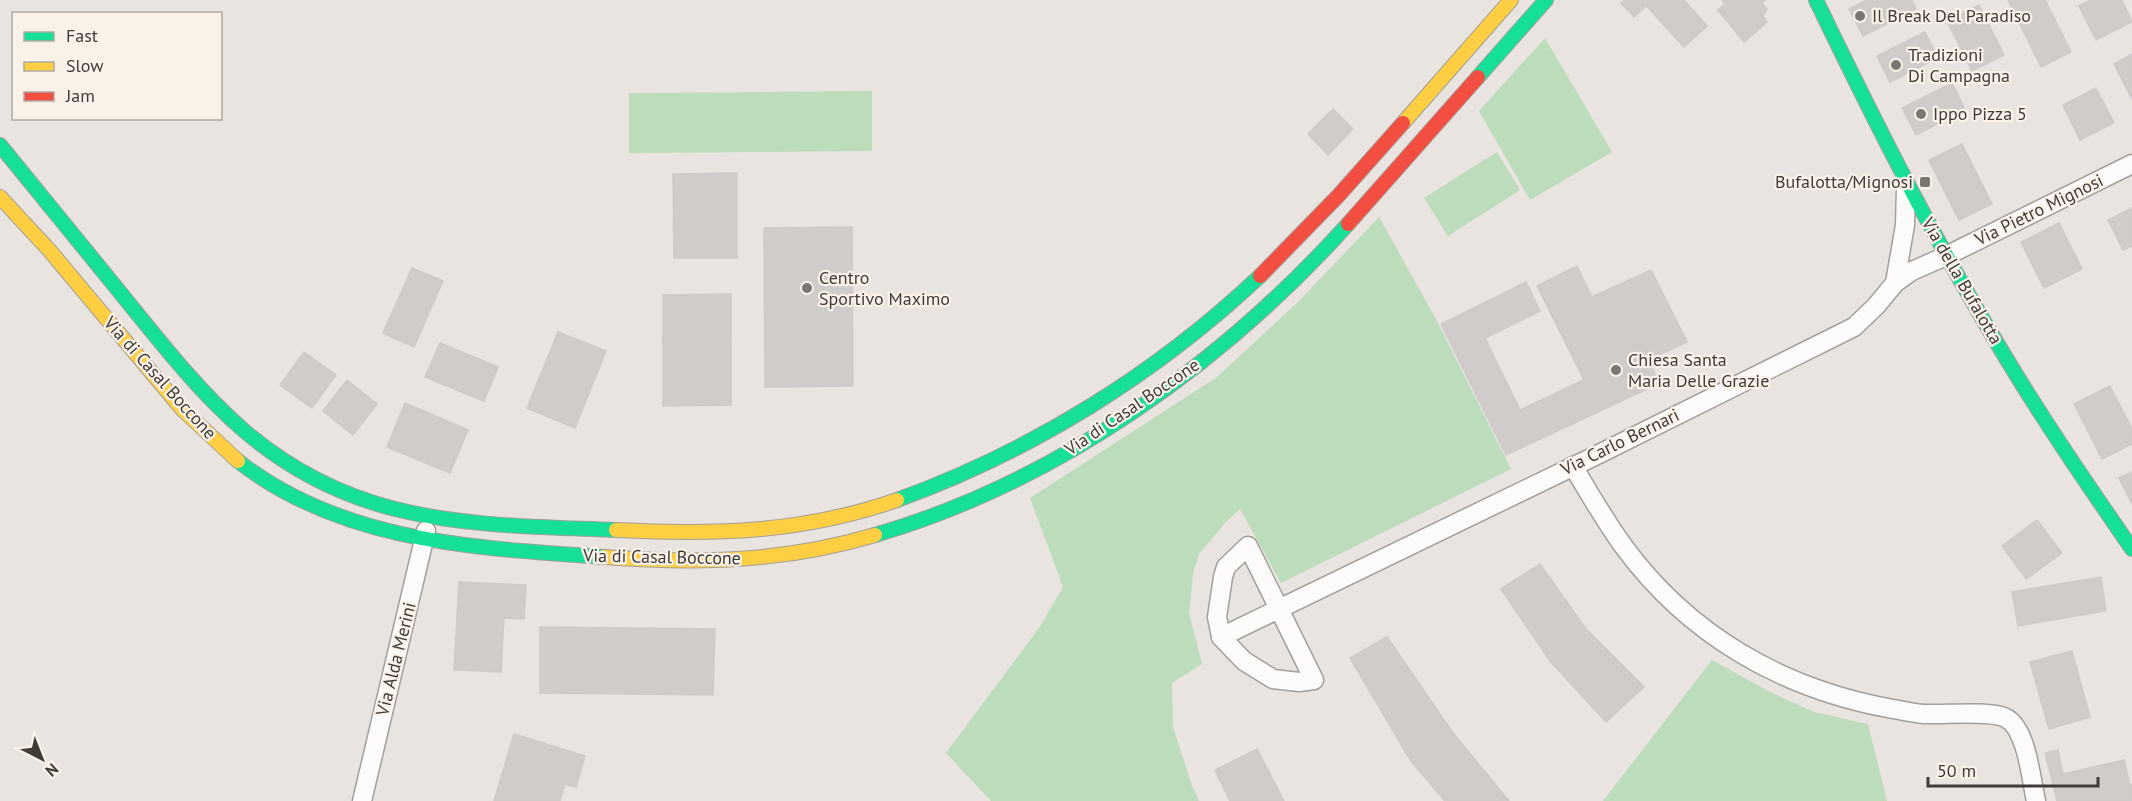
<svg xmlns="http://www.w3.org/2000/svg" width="2132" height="801" font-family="'PT Sans',sans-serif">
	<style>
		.green { fill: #bddcbb }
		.building { fill: #d0ccca; stroke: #cfcac9; stroke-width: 1.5 }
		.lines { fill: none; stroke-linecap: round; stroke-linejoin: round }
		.street-casing { stroke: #a39f9b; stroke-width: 21 }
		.fast-casing { stroke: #a39f9b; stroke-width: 16 }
		.slow-casing { stroke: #a39f9b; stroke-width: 16 }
		.jam-casing { stroke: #a39f9b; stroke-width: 16 }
		.street { stroke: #fcfbfa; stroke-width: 18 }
		.fast { stroke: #16e098; stroke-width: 14 }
		.slow { stroke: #ffcf43; stroke-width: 14 }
		.jam { stroke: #f24e42; stroke-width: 14 }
		.poi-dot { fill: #7a7772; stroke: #faf1e8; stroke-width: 2 }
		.labels { text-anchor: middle; stroke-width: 4.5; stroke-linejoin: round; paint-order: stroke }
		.poi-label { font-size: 18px; fill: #3f3c38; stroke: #faf1e8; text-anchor: start }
		.street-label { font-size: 18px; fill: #3f3c38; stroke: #faf1e8 }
	</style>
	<rect width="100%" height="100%" fill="#e9e4df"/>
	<g class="green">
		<path d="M1545,38l67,114 -82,48 -51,-89z"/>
		<path d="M872,91v60l-243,2v-60z"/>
		<path d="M1497,152l23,38 -72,46 -24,-38z"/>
		<path d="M1379,217l58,104 74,148 -230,114 -41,-74 -14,13 -27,32 -6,20 -4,39 13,51 -30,19 1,44 19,59 7,15h-208l-45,-48 93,-125 24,-41 -33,-89 187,-121 82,-76z"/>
		<path d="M1712,660l60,33 42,19 54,12 19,77h-284z"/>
	</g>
	<g class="building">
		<path d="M1625,0h14l6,7 -11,10 -13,-14z"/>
		<path d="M1641,0h43l23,26 -23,21z"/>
		<path d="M1722,0h43l-3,3 5,6 -4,7 4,6 -23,20 -26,-32 7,-6z"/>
		<path d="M1867,0h45l4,9 -53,27 -14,-27z"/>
		<path d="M2008,0h37l26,52 -30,15z"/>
		<path d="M2091,0h31l10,22 -36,18 -17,-34z"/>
		<path d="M1979,5l25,50 -32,16 -25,-50z"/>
		<path d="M1925,32l13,26 -48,24 -13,-26z"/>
		<path d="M2132,54v45l-18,-35z"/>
		<path d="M1952,83l13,27 -49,25 -14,-27z"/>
		<path d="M2096,88l18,35 -34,17 -17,-35z"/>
		<path d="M1333,109l20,20 -25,26 -20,-21z"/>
		<path d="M1962,144l30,60 -33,16 -30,-60z"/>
		<path d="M737,173v85h-63l-1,-84z"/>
		<path d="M2132,208v38l-9,4 -15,-30z"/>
		<path d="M2059,223l23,46 -38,19 -23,-46z"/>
		<path d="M852,227l1,159 -88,1 -1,-159z"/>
		<path d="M1577,266l15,31 59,-27 36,72 -39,18 12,23 -154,72 -65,-131 85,-42 14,29 -55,27 35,72 64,-30 -47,-94z"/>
		<path d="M412,268l31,13 -29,66 -31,-14z"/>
		<path d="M731,294v46h-68v-45z"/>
		<path d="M558,332l48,19 -31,77 -48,-20z"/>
		<path d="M663,340h68v65l-68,1z"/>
		<path d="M440,343l58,24 -14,34 -59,-24z"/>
		<path d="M304,352l32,23 -24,33 -32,-23z"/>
		<path d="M347,380l30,24 -24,31 -30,-24z"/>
		<path d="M2110,386l22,43v15l-30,15 -28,-55z"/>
		<path d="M405,403l63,27 -18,43 -63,-26z"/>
		<path d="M2132,472v32l-13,-26z"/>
		<path d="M2037,520l25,33 -36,26 -24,-33z"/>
		<path d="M1540,564l46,65 58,58 -38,35 -56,-61 -49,-72z"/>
		<path d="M2101,577l5,34 -88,15 -6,-34z"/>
		<path d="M459,582l67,3 -2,34 -20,-1 -3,54 -47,-2z"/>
		<path d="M540,627l175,2 -2,66 -173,-2z"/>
		<path d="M1387,637l66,96 56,68h-64l-34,-40 -61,-103z"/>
		<path d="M2072,651l18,66 -41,12 -19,-67z"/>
		<path d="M514,734l71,22 -9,31 -11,-3 -5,17h-66z"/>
		<path d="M1257,749l27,52h-54l-15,-31z"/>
		<path d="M2058,750l5,24 61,-14 6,25 2,-1v17h-75l-12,-48z"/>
	</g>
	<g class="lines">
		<g class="street-casing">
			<g id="street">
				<path d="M1895,283l10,-58 1,-38"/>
				<path d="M1573,466c16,27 32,55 51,81 65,88 157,141 264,161 12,2 24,5 36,6 20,1 66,-4 82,4 21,11 25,61 30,83"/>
				<path d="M1248,546l66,134 -15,2 -26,-3 -29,-18 -23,-24 -4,-20 6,-40 3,-10z"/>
				<path d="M1221,637l378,-183 255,-127 22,-21 19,-23 17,-12 34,-15 186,-92"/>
				<path d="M362,801l64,-270"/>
			</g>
		</g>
		<g class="fast-casing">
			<g id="fast">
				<path d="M1816,0c56,116 114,232 181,343 42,71 88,138 135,206"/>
				<path d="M1478,77l68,-77"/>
				<path d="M0,145c41,50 82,101 123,151 80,99 142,180 272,213 72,18 148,18 221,21"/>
				<path d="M238,461c105,82 239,87 366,96"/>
				<path d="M897,500c135,-49 259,-126 363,-224"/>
				<path d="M875,535c182,-53 347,-171 473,-311"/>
			</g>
		</g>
		<g class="slow-casing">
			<g id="slow">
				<path d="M1403,123l108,-123"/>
				<path d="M0,197l50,54 133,159 55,51"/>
				<path d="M616,530c99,5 186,3 281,-30"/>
				<path d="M604,557c94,7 180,5 271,-22"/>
			</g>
		</g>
		<g class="jam-casing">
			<g id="jam">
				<path d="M1348,224l130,-147"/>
				<path d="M1260,276l79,-81 64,-72"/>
			</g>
		</g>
		<use href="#street" class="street"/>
		<use href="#fast" class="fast"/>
		<use href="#slow" class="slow"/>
		<use href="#jam" class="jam"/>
	</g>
	<g class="poi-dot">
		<circle cx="1860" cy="16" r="6"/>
		<circle cx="1896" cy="65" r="6"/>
		<circle cx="1921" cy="114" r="6"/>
		<rect x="1919" y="176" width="12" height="12" rx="3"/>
		<circle cx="807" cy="288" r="6"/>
		<circle cx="1616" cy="370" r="6"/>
	</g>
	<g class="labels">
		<g class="poi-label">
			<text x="1872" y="22">Il Break Del Paradiso</text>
			<text x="1908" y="61">Tradizioni<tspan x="1908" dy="21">Di Campagna</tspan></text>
			<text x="1933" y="120">Ippo Pizza 5</text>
			<text x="1913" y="188" text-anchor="end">Bufalotta/Mignosi</text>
			<text x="819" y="284">Centro<tspan x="819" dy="21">Sportivo Maximo</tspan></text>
			<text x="1628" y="366">Chiesa Santa<tspan x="1628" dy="21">Maria Delle Grazie</tspan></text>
		</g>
		<g class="street-label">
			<text transform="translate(2039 210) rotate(-26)" y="6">Via Pietro Mignosi</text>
			<text transform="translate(1962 281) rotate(60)" y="6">Via della Bufalotta</text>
			<text transform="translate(160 378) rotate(48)" y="6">Via di Casal Boccone</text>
			<text transform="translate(1132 407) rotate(-34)" y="6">Via di Casal Boccone</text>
			<text transform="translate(1620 442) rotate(-26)" y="6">Via Carlo Bernari</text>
			<text transform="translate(662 557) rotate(1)" y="6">Via di Casal Boccone</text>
			<text transform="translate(396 659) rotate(-76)" y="6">Via Alda Merini</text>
		</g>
	</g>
	<rect x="12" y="12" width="210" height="108" fill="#faf1e8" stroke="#afa9a2" stroke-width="1.5"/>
	<rect x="24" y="32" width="30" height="9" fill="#16e098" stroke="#afa9a2" stroke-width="1.5"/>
	<text x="66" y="42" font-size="18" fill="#3f3c38">Fast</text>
	<rect x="24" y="62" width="30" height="9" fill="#ffcf43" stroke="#afa9a2" stroke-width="1.5"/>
	<text x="66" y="72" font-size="18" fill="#3f3c38">Slow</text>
	<rect x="24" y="92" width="30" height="9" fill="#f24e42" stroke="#afa9a2" stroke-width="1.5"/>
	<text x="66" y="102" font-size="18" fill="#3f3c38">Jam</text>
	<g transform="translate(42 759) rotate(138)" stroke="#faf1e8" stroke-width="4.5" paint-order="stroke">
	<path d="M0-4.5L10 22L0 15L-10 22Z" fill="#3f3c38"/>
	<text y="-9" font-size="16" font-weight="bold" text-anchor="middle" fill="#3f3c38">N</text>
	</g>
	<path d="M1928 777v9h170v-9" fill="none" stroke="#3f3c38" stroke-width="3"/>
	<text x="1937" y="777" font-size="18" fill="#3f3c38" stroke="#faf1e8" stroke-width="4.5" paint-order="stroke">50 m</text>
</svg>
